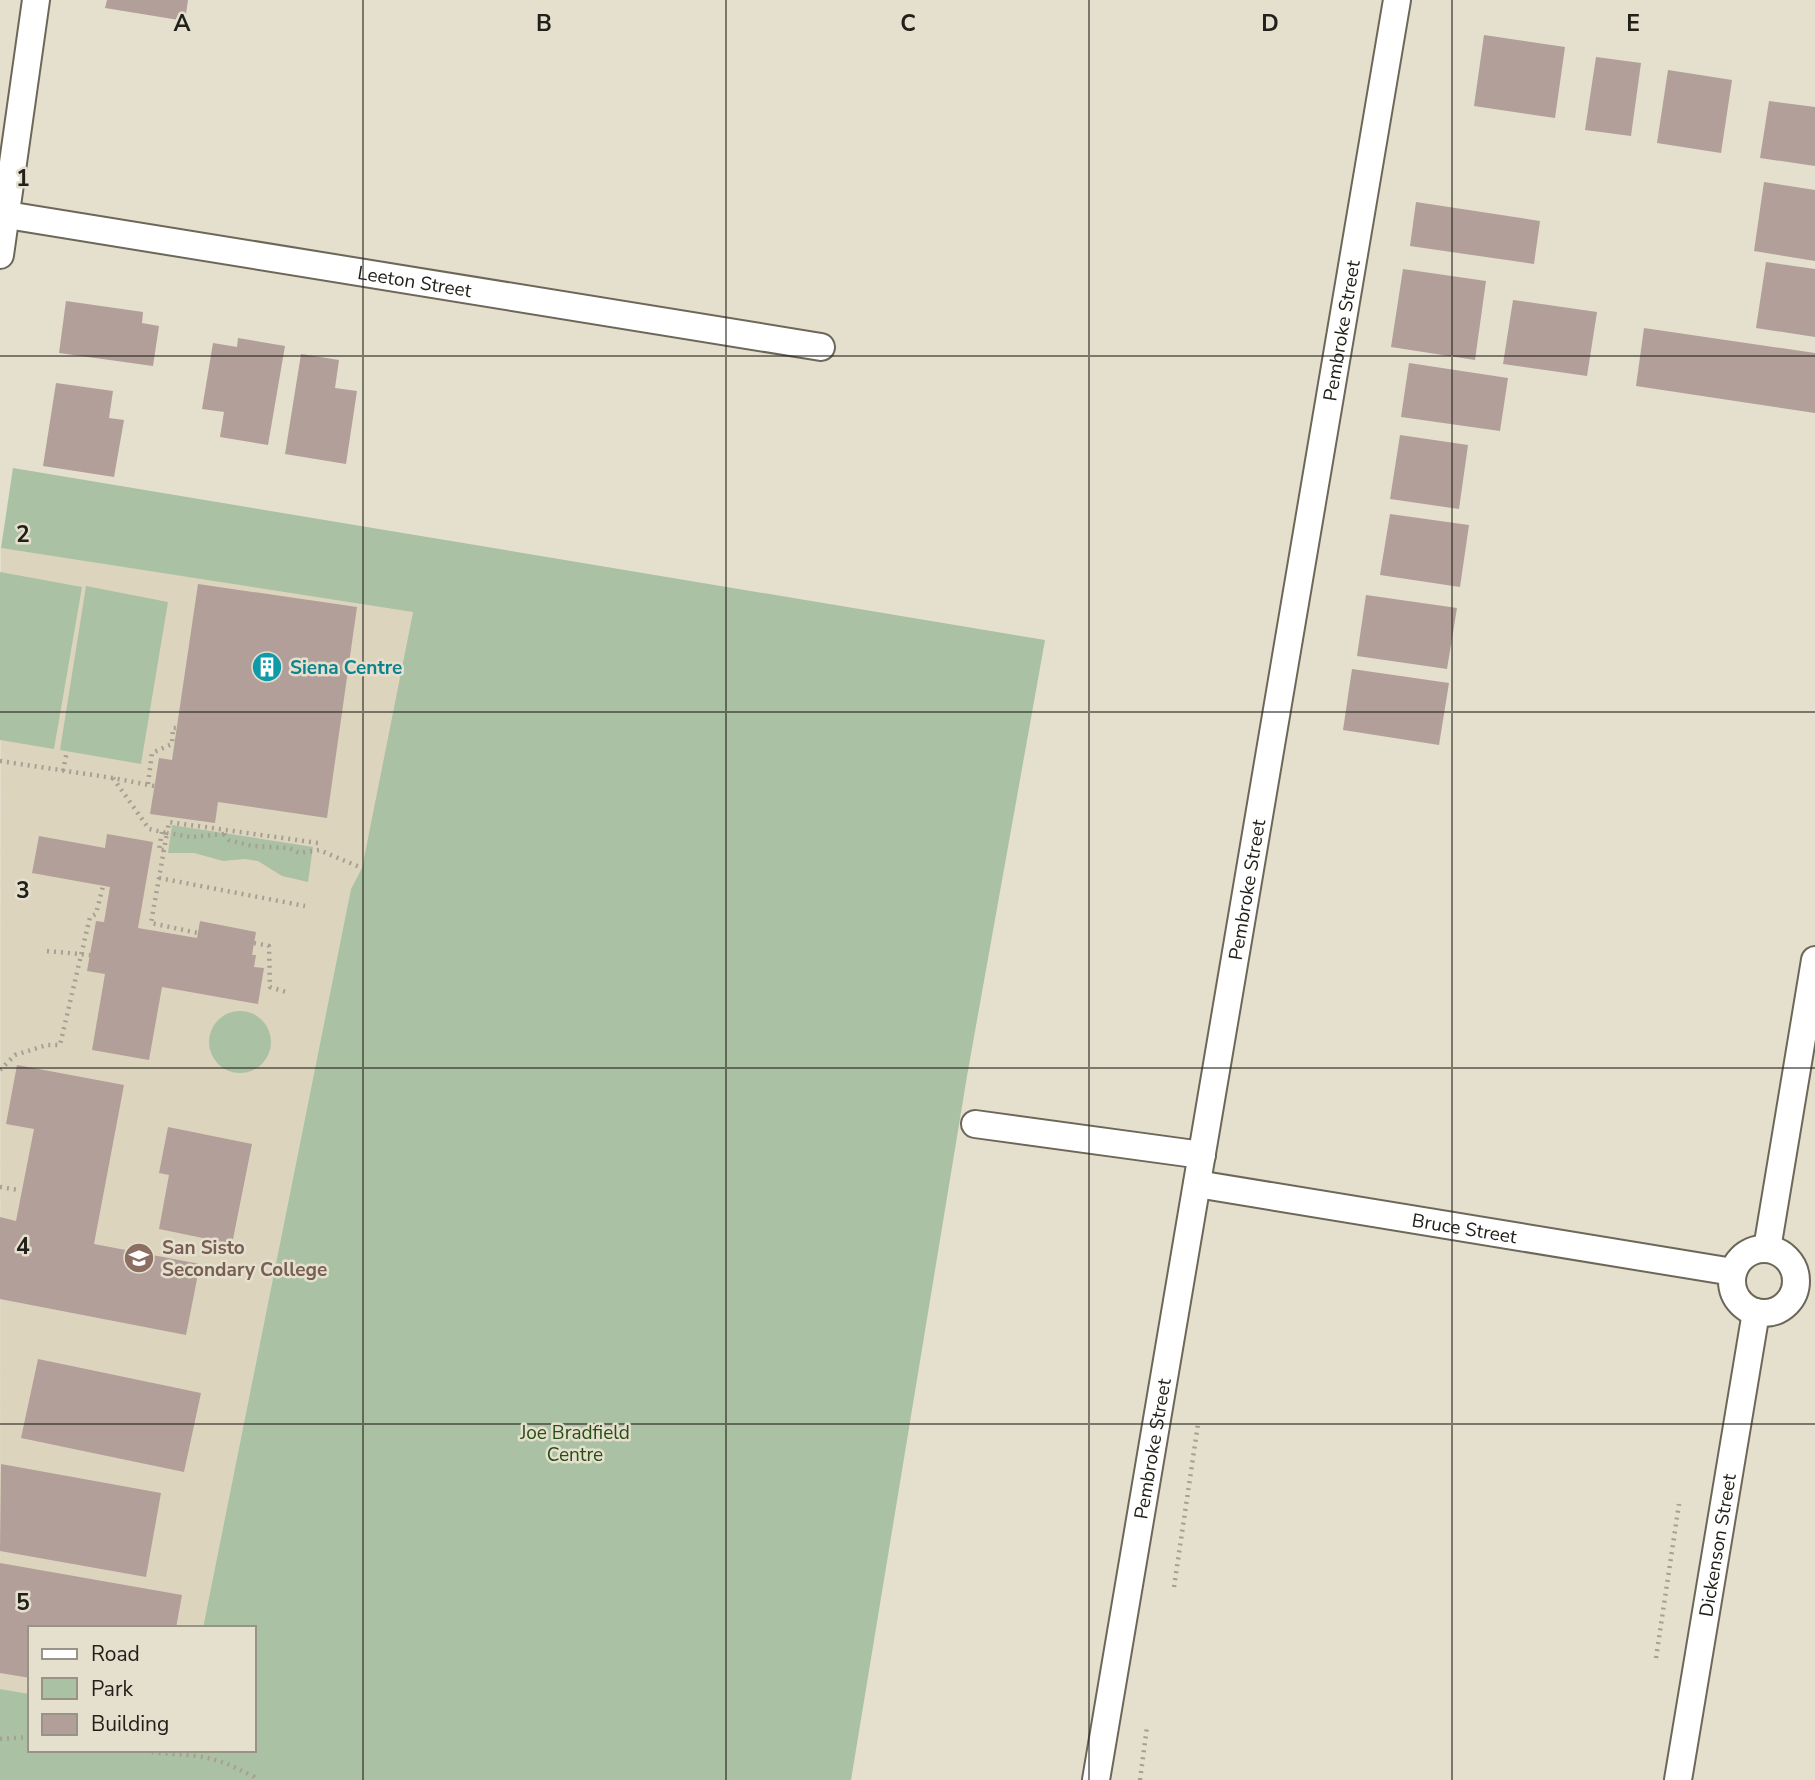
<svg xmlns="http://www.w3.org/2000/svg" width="1815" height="1780" font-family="'Nunito Sans',sans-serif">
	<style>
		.built { fill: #ddd4bd }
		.green { fill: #abc1a4 }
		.building { fill: #b29f99 }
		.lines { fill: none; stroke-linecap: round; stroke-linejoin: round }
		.minor-casing { stroke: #6c6758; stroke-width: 30 }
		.path { stroke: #a5a093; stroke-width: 4.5; stroke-dasharray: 2 5; stroke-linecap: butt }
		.minor { stroke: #fff; stroke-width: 26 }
		.grid { fill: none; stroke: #22201a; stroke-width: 2; stroke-opacity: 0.55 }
		.labels { text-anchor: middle; stroke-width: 5; stroke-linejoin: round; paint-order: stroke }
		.street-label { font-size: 19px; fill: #22201a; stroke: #e5dfce }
		.culture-label { font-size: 19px; font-weight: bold; fill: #0d838f; stroke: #e5dfce; text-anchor: start }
		.education-label { font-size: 19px; font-weight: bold; fill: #785e54; stroke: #e5dfce; text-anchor: start }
		.park-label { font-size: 19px; fill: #274f15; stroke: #e5dfce }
		.grid-label { font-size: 23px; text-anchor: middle; font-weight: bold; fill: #22201a; stroke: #e5dfce; stroke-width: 5; stroke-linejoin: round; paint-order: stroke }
	</style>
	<rect width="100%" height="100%" fill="#e5dfce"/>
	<path class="built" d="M1,548l412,63 -51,257 -11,21 -148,739h-173v66l-30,-5z"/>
	<g class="green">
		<path d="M13,468l1032,172 -78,436 -116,704h-851v-91l30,5v56h224v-122h-51l148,-739 11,-21 51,-256 -412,-64z"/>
		<path d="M0,572l82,15 -28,162 -54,-9z"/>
		<path d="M86,586l82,16 -27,162 -81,-14z"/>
		<path d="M172,825l141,22 -5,35 -26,-6 -24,-15 -13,-2 -22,2 -29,-8h-26z"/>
		<circle cx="240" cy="1042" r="31"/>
	</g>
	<g class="building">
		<path d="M107,0h81l-3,21 -80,-13z"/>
		<path d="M1484,35l81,12 -10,71 -81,-12z"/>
		<path d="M1596,57l45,6 -10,73 -46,-6z"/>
		<path d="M1668,70l64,10 -11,73 -64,-10z"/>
		<path d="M1769,101l46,6v59l-55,-8z"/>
		<path d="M1764,182l51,8v71l-61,-10z"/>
		<path d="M1416,202l124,19 -6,43 -124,-18z"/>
		<path d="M1766,262l49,7v68l-59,-9z"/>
		<path d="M1403,269l83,12 -11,79 -84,-13z"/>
		<path d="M1513,300l84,12 -10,64 -84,-12z"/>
		<path d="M66,301l77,11 -1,11 17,3 -6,40 -94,-13z"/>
		<path d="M1644,328l171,25v60l-179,-27z"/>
		<path d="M238,338l47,8 -17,99 -48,-8 4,-25 -22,-3 11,-66 24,4z"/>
		<path d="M301,354l38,6 -4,28 22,3 -11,73 -61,-10z"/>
		<path d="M1409,363l99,15 -8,53 -99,-14z"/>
		<path d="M56,383l57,8 -4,27 15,2 -10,57 -71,-11z"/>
		<path d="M1400,435l68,10 -9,64 -69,-10z"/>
		<path d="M1390,514l79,11 -9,62 -80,-12z"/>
		<path d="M198,584l159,23 -30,211 -109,-16 -3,21 -65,-9 9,-56 13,2z"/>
		<path d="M1366,595l91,13 -10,61 -90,-13z"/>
		<path d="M1352,669l97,14 -10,62 -96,-15z"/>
		<path d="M107,834l46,8 -15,86 59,10 3,-17 56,11 -4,23h4l-2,12 10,1 -6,36 -96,-17 -13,73 -57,-10 13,-76 -18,-3 9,-50 8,1 6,-35 -78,-14 7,-37 66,12z"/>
		<path d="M17,1065l107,20 -30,159 106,20 -14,71 -186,-36v-82l16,4 18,-92 -28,-5z"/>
		<path d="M168,1127l84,17 -20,100 -73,-15 10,-54 -10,-2z"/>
		<path d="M38,1359l163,34 -17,79 -163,-34z"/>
		<path d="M1,1464l160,29 -15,84 -146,-26z"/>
		<path d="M0,1563l182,32 -6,33h-146v50l-30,-5z"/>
	</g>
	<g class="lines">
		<g class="minor-casing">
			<g id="minor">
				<path id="s1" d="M7,215l814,132"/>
				<path d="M0,255l36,-255"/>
				<path d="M975,1124l227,31"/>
				<path id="s2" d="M1197,1184l536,88"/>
				<circle cx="1764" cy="1281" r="32"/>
				<path d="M1767,1249l48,-289"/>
				<path id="s3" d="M1096,1780l301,-1780"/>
				<path id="s4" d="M1678,1780l78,-468"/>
			</g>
		</g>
		<g class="path">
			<path d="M0,761l113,17 41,8"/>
			<path d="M63,771l4,-20"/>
			<path d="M113,778l36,51 18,4 -16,90 47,10"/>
			<path d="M148,784l4,-31 20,-9 1,-16h4"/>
			<path d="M162,832l-3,18h5"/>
			<path d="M224,834l-33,3 -24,-4 2,-11 149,21"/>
			<path d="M224,834l5,6 23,6 37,2 10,5 20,-3 43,18"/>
			<path d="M159,878l146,28"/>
			<path d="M254,943l15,3 1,41 16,5"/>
			<path d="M47,951l43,4"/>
			<path d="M0,1070l15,-15 32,-10h13l30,-128 6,-3 7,-28"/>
			<path d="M0,1187l18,3"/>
			<path d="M1174,1587l24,-163"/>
			<path d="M1656,1658l23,-154"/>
			<path d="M0,1739l30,-2"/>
			<path d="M145,1750c17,5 33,3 51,6 23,3 37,10 58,21l2,3"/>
			<path d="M1140,1780l7,-53"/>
		</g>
		<use href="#minor" class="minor"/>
	</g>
	<path class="grid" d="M363,0v1780M726,0v1780M1089,0v1780M1452,0v1780M0,356h1815M0,712h1815M0,1068h1815M0,1424h1815"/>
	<defs>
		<g id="building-disc" transform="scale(1.575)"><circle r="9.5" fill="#0f9aa8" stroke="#e5dfce"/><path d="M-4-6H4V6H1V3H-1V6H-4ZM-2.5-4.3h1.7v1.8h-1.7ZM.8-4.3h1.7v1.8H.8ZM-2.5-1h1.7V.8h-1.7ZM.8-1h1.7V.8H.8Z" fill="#fff"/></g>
		<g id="school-disc" transform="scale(1.575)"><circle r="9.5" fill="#8d6e63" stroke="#e5dfce"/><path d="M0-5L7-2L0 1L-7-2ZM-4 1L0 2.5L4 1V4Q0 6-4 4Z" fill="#fff"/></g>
	</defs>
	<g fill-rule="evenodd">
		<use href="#building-disc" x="267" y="667"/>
		<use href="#school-disc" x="139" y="1258"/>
	</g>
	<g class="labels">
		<g class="street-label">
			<text dy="7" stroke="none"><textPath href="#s1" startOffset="413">Leeton Street</textPath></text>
			<text dy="7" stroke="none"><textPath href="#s3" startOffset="1470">Pembroke Street</textPath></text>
			<text dy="7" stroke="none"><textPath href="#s3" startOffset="903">Pembroke Street</textPath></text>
			<text dy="7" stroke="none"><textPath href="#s2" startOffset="271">Bruce Street</textPath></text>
			<text dy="7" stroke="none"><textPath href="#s3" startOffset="336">Pembroke Street</textPath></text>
			<text dy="7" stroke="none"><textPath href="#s4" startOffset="238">Dickenson Street</textPath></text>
		</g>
		<g class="culture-label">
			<text x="290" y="674">Siena Centre</text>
		</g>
		<g class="education-label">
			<text x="162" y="1254">San Sisto<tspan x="162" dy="22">Secondary College</tspan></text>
		</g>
		<g class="park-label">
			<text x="575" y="1439">Joe Bradfield<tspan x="575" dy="22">Centre</tspan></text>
		</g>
	</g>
	<g class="grid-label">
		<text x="182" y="31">A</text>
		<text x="544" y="31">B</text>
		<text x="908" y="31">C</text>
		<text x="1270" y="31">D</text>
		<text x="1633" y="31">E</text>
		<text x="23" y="186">1</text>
		<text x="23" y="542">2</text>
		<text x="23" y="898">3</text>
		<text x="23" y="1254">4</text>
		<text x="23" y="1610">5</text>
	</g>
	<rect x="28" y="1626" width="228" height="126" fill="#e5dfce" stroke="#979386" stroke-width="2"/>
	<rect x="42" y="1649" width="35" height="10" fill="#ffffff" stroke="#979386" stroke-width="2"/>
	<text x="91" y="1661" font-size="21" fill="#22201a">Road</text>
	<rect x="42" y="1678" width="35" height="21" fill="#abc1a4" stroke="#979386" stroke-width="2"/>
	<text x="91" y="1696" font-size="21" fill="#22201a">Park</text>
	<rect x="42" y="1714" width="35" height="21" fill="#b29f99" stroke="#979386" stroke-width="2"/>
	<text x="91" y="1731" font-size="21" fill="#22201a">Building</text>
</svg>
